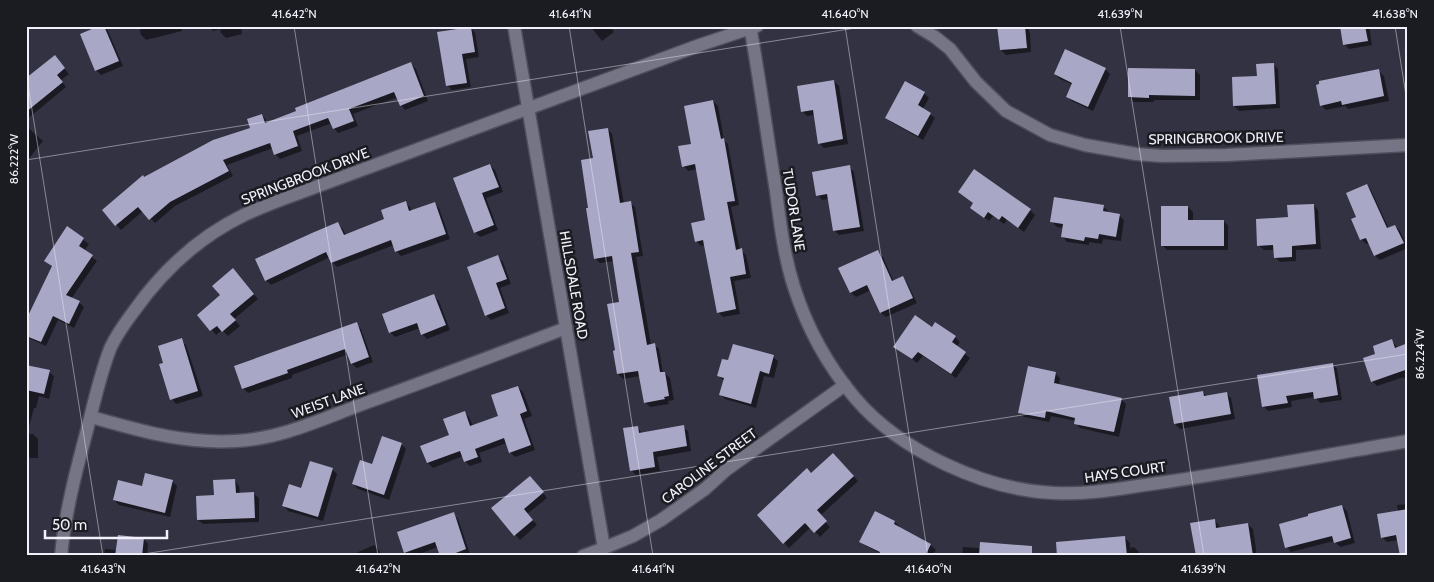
<svg xmlns="http://www.w3.org/2000/svg" width="1434" height="582" font-family="Cabin,sans-serif">
	<style>
		.shadow { fill: #0007 }
		.building { fill: #a9a7c6 }
		.lines { fill: none; stroke-linecap: round; stroke-linejoin: round }
		.minor-casing { stroke: #4f4e5b; stroke-width: 15 }
		.minor { stroke: #767586; stroke-width: 12 }
		.ticks { fill: none; stroke: #f2f1fb; stroke-width: 1; stroke-opacity: 0.45 }
		.labels { text-anchor: middle; stroke-width: 5; stroke-linejoin: round; paint-order: stroke }
		.street-label { font-size: 14px; fill: #f2f1fb; stroke: #1b1b22 }
		.neatline { fill: none; stroke: #f2f1fb; stroke-width: 2 }
		.ticks-label { font-size: 12px; text-anchor: middle; fill: #f2f1fb }
	</style>
	<rect width="100%" height="100%" fill="#333242"/>
	<g class="shadow">
		<path d="M104,26l4,5 15,35 -22,9 -5,-5z"/>
		<path d="M139,26h42l1,5 -36,9 -5,-5z"/>
		<path d="M208,26h33l1,8 -16,4 -5,-5 -1,-4 -7,2z"/>
		<path d="M590,26h20l4,6 -12,9z"/>
		<path d="M997,26h30l3,7 1,19 -25,3 -5,-5z"/>
		<path d="M1341,26h28l3,19 -23,4 -5,-5z"/>
		<path d="M471,28l4,5 4,24 -13,2 5,28 -19,3 -5,-5z"/>
		<path d="M59,62l10,12 -8,6 5,7 -40,33v-40z"/>
		<path d="M411,64l5,5 12,32 -23,9 -4,-5 -3,-8 -45,17 5,12 -20,7 -4,-5 -2,-5 -35,13 5,15 -22,8 -5,-5 -2,-6 -46,17 6,11 -58,30 -20,17 -12,-12 -22,19 -17,-19 40,-33 108,-49 10,-14 4,5 1,3z"/>
		<path d="M1273,64l5,5 2,39 -41,3 -5,-5 24,-29z"/>
		<path d="M1105,69l5,5 -17,37 -21,-10 -5,-4 6,-12 -13,-6 -5,-5z"/>
		<path d="M1195,70l5,5v25h-46v2h-20l-5,-5z"/>
		<path d="M1379,71l5,5 5,25 -41,8 -3,-3 -19,4 -5,-5z"/>
		<path d="M834,81l5,5 9,58 -24,4 -5,-5 -4,-28 -8,1 -5,-5z"/>
		<path d="M924,93l5,5 -6,11 7,5 5,4 -12,22 -32,-18 -5,-5z"/>
		<path d="M713,101l5,5 6,34 4,4 11,61 -8,2 9,43h1l5,5 5,23 -17,3 6,33 -17,3 -5,-5 -13,-67 -4,1 -5,-5 10,-20 -9,-52 -9,2 -4,-5z"/>
		<path d="M26,126l17,15 -17,21z"/>
		<path d="M608,129l4,5 12,70 6,-1 5,4 8,49 -7,1 15,88h3l5,4 4,24h2l5,5 4,22 -6,1 1,3 -19,3 -5,-5 -5,-26 -17,3 -5,-5 -4,-22 2,-1 5,-48 -7,-42 -14,2 -5,-5 -5,-49 4,-50z"/>
		<path d="M490,165l5,5 8,22 -17,6 12,32 -18,7 -5,-5 -21,-53z"/>
		<path d="M849,167l5,5 10,59 -25,4 -5,-5 -5,-31 -7,1 -4,-5z"/>
		<path d="M974,171l56,39 5,5 -11,17 -17,-12 -3,4 -11,-8 -4,5 -18,-13 3,-5 -14,-11z"/>
		<path d="M1367,185l4,5 18,39 6,-3 5,5 8,17 -28,12 -5,-4 -6,-13 -3,1 -5,-5 -3,-22z"/>
		<path d="M406,203l4,4 2,5 23,-8 4,4 11,31 -49,17 -5,-5 -2,-6 -57,22 -5,-5 -2,-5 -59,28 -5,-5 72,-56 5,5 3,6 40,-15z"/>
		<path d="M1314,205l4,5 3,39 -25,1v11l-16,1 -5,-5 -1,-7h-10l-5,-4 30,-27z"/>
		<path d="M1103,206l5,5v2l11,2 5,5 -3,21 -18,-2 -1,5 -13,-2v3l-22,-3 -4,-5 1,-9 -7,-1 -5,-5z"/>
		<path d="M1188,207l5,5v9h31l4,5v24h-61l-5,-5z"/>
		<path d="M67,228l22,16 -5,7 13,10 -26,38 8,3 5,5 -10,21 -16,-8 -12,26 -20,-9v-14l27,-56 -8,-7z"/>
		<path d="M878,252l5,5 11,25 9,-4 4,5 10,20 -31,14 -5,-4 -10,-23 -15,7 -5,-4z"/>
		<path d="M498,257l5,5 8,22 -11,4 9,25 -18,7 -5,-5z"/>
		<path d="M237,275l21,24 -24,20 6,7 -12,10 -6,-6 -6,5 -17,-20 22,-19z"/>
		<path d="M434,296l5,5 11,29 -23,9 -5,-5 -2,-6 -25,9 -5,-5z"/>
		<path d="M356,324l5,5 12,33 -16,6 -5,-4 -3,-10 -57,21v3l-44,15 -5,-5z"/>
		<path d="M932,329l23,8 5,5 -4,5 14,11 -14,20 -33,-22 -6,7 -22,-17z"/>
		<path d="M181,340l5,5 17,51 -27,8 -4,-5 -7,-35z"/>
		<path d="M1392,341l6,7 10,-3v41l-4,-9 -27,9 -5,-5 5,-26z"/>
		<path d="M773,357l5,4 -4,17 -10,-2 -8,32 -31,-9 -5,-5 4,-13 -5,-5 10,-14z"/>
		<path d="M1332,364l5,5 5,31 -22,3 -5,-6 -24,4 1,6 -24,4 -5,-5z"/>
		<path d="M26,366l23,6 5,4 -5,23 -10,-3 -3,12h-2l-7,26h6l5,5v19h-12z"/>
		<path d="M1055,373l5,5 -1,7 62,14 5,5 -7,33 -39,-9 -4,-5v-2l-25,-5 -2,6 -25,-5 -5,-5z"/>
		<path d="M518,387l5,5 9,24 -8,3 11,31 -20,7 -5,-5 -3,-9 -28,10 3,9 -12,4 -5,-5 -2,-5 -30,12 -5,-5 -6,-17 29,-10 13,-24 5,5 4,9 27,-9z"/>
		<path d="M1203,393l4,3 19,-3 5,5 4,21 -55,10 -5,-5z"/>
		<path d="M637,427l5,6 41,-6 5,4 3,20 -34,6 3,14 -24,4 -5,-5z"/>
		<path d="M401,444l5,5 -17,51 -31,-11 -5,-5 20,-19z"/>
		<path d="M833,454l25,27 -38,35 10,11 -10,10 -9,-10 -22,21 -31,-33 53,-41z"/>
		<path d="M332,469l5,5 -14,47 -35,-10 -4,-5z"/>
		<path d="M172,481l5,5 -7,31 -51,-12 -5,-5 29,-13z"/>
		<path d="M235,481l4,5 1,8h14l5,4v24l-56,2 -5,-4 17,-24z"/>
		<path d="M535,482l12,16 -20,16 10,11 -17,15 -27,-32z"/>
		<path d="M1408,504v40l-9,-4 -12,2 -5,-5 16,-25 -1,-7z"/>
		<path d="M1342,506l5,5 8,32 -15,4 -6,-6 -43,11 -4,-5z"/>
		<path d="M876,512l19,10 5,5 -1,1 32,17 5,5 -4,6h-52l1,-2 -15,-8 -5,-5z"/>
		<path d="M453,514l5,5 12,35 -4,2h-25l-3,-9 -24,9h-5l-4,-4z"/>
		<path d="M1214,520l5,5 1,3 28,-4 5,5 4,27h-60z"/>
		<path d="M1125,538l5,5v5l4,-1 5,5v4h-81z"/>
		<path d="M144,539l4,5 -1,12h-43l1,-7 12,1z"/>
		<path d="M374,545l5,5 3,6h-33z"/>
		<path d="M963,547l17,1 50,8h-68z"/>
	</g>
	<g class="building">
		<path d="M99,26h5l15,35 -24,10 -15,-37z"/>
		<path d="M997,26h28l2,22 -27,2z"/>
		<path d="M1340,26h25l3,15 -25,4z"/>
		<path d="M471,27l4,25 -13,2 5,29 -21,3 -9,-54z"/>
		<path d="M1065,49l41,19 -18,39 -22,-10 6,-14 -18,-9z"/>
		<path d="M55,55l10,13 -8,7 6,7 -37,30v-34z"/>
		<path d="M411,62l13,34 -24,10 -6,-14 -45,17 5,12 -21,8 -5,-11 -35,13 5,15 -24,9 -4,-12 -47,17 6,11 -59,31 -21,18 -11,-13 -23,19 -13,-16 41,-35 1,2 69,-37 37,-12 -3,-9 15,-5 3,9 31,-12 -1,-3z"/>
		<path d="M1274,63l2,41 -43,2 -1,-29 25,-1 -1,-12z"/>
		<path d="M1128,68l67,1v27l-46,-1v3l-21,-1z"/>
		<path d="M1379,69l5,27 -42,9 -1,-4 -21,5 -4,-21 3,-1v-3z"/>
		<path d="M834,80l9,59 -25,5 -5,-34 -12,2 -4,-26z"/>
		<path d="M905,81l20,11 -7,13 13,8 -13,23 -33,-18z"/>
		<path d="M713,100l8,39 3,-1 11,63 -8,1 9,48 6,-2 4,26 -16,3 6,32 -19,4 -14,-73 -8,2 -4,-19 14,-3 -10,-56 -13,3 -4,-21 13,-2 -7,-38z"/>
		<path d="M608,128l12,75 11,-2 8,51 -8,1 16,92 8,-2 5,29h5l4,24 -5,1 1,2 -21,4 -6,-32 -21,3 -4,-23 2,-1 -8,-46 12,-2 -7,-46 -18,3 -8,-51h2l-7,-48 12,-2 -5,-27z"/>
		<path d="M490,164l9,23 -17,6 12,32 -20,8 -21,-55z"/>
		<path d="M850,165l10,62 -27,4 -6,-37 -11,2 -4,-24z"/>
		<path d="M974,169l57,40 -13,19 -16,-12 -3,4 -11,-8 -4,6 -14,-10 3,-5 -15,-11z"/>
		<path d="M1367,184l20,44 8,-3 9,18 -30,13 -8,-18 -6,2 -9,-21 5,-2 -10,-24z"/>
		<path d="M1054,197l50,8 -1,6 17,3 -4,23 -17,-3 -1,5 -13,-2 -1,4 -23,-4 2,-13 -13,-2z"/>
		<path d="M406,201l3,10 26,-9 11,32 -51,18 -4,-12 -60,23 -5,-11 -61,29 -10,-22 57,-26 26,-11 6,13 40,-16 -3,-9z"/>
		<path d="M1314,204l2,40 -24,2v11l-18,1 -1,-13 -16,1 -1,-27 32,-2 -1,-12z"/>
		<path d="M1161,206h27v14h36v26h-63z"/>
		<path d="M67,226l17,12 -5,8 14,9 -27,40 14,6 -11,23 -16,-8 -12,26 -15,-6v-16l26,-54 -8,-5z"/>
		<path d="M878,250l14,31 11,-5 10,22 -33,15 -13,-28 -17,8 -12,-25z"/>
		<path d="M498,255l9,24 -11,4 9,25 -20,8 -18,-49z"/>
		<path d="M233,268l21,26 -24,20 6,6 -14,12 -5,-6 -7,5 -13,-16 23,-20 -8,-9z"/>
		<path d="M434,294l12,31 -25,10 -4,-12 -28,10 -7,-19z"/>
		<path d="M915,315l17,12 3,-5 21,14 -4,6 14,10 -15,22 -33,-22 -6,7 -19,-12z"/>
		<path d="M357,322l12,35 -18,7 -6,-15 -58,21 1,3 -46,16 -8,-23z"/>
		<path d="M182,338l16,53 -28,9 -11,-36 4,-1 -5,-17z"/>
		<path d="M1392,339l3,9 13,-5v26l-37,13 -8,-24 12,-4 -2,-8z"/>
		<path d="M733,344l41,11 -5,19 -9,-3 -9,33 -32,-9 5,-17 -7,-2 5,-17 6,1z"/>
		<path d="M1333,363l5,32 -24,4 -1,-7 -27,4 2,7 -26,4 -5,-32z"/>
		<path d="M26,365l24,5 -6,24 -18,-4z"/>
		<path d="M1028,366l28,6 -2,11 68,15 -8,34 -40,-8 1,-6 -29,-7 -1,7 -27,-5z"/>
		<path d="M518,386l9,25 -7,3 11,31 -22,8 -5,-15 -29,11 3,8 -14,5 -4,-11 -33,12 -7,-17 29,-11 -6,-16 22,-8 5,15 28,-10 -7,-21z"/>
		<path d="M1203,391l1,5 23,-4 4,22 -57,10 -5,-27z"/>
		<path d="M684,425l3,21 -34,6 2,15 -25,4 -7,-43 15,-2 1,7z"/>
		<path d="M382,436l20,7 -18,52 -32,-11 8,-24 12,4z"/>
		<path d="M833,453l21,23 -37,34 10,11 -13,12 -9,-10 -22,21 -26,-29 50,-47 4,5z"/>
		<path d="M310,461l23,7 -15,49 -36,-11 7,-22 12,4z"/>
		<path d="M145,473l28,7 -8,33 -52,-13 5,-20 24,6z"/>
		<path d="M530,476l14,16 -20,17 9,11 -19,16 -23,-28z"/>
		<path d="M235,479l1,14 18,-1 1,26 -58,2 -1,-24 18,-1 -1,-15z"/>
		<path d="M1342,505l9,33 -17,5 -2,-7 -47,12 -6,-24 29,-8v-2z"/>
		<path d="M1408,509v47h-8l-4,-21 -15,3 -4,-24z"/>
		<path d="M875,511l20,10 -1,3 37,20 -6,12h-47l2,-4 -21,-10z"/>
		<path d="M454,512l12,37 -18,7h-8l-5,-14 -31,11 -7,-21z"/>
		<path d="M1215,519l1,9 32,-5 5,33h-34l-1,-3 -22,3 -6,-33z"/>
		<path d="M118,535l26,3 -2,18h-27z"/>
		<path d="M1125,536l2,20h-70l-1,-14z"/>
		<path d="M980,542l52,4v10h-53z"/>
	</g>
	<g class="lines">
		<g class="minor-casing">
			<g id="minor">
				<path d="M514,26l90,522"/>
				<path d="M750,26c10,55 17,110 26,165 4,32 8,65 18,96 13,41 34,79 61,111 45,53 130,92 199,95 39,2 73,-6 112,-11 81,-12 161,-27 242,-41"/>
				<path d="M917,26l18,11 15,12 26,33 30,29 44,24 35,10 51,9 26,2 65,-1 181,-10"/>
				<path d="M91,417c50,14 92,27 145,24 43,-2 84,-21 124,-36 69,-25 138,-51 206,-77"/>
				<path d="M61,556c4,-43 15,-85 26,-126 7,-27 13,-55 23,-81 6,-14 15,-26 24,-38 29,-41 65,-74 110,-96 13,-6 26,-11 39,-16l417,-154 57,-19"/>
				<path d="M583,556l21,-8 29,-12 28,-16 44,-31 21,-19 119,-85"/>
			</g>
		</g>
		<use href="#minor" class="minor"/>
	</g>
	<path class="ticks" d="M294,26l84,530M569,26l84,530M845,26l83,530M1120,26l84,530M1395,26l13,82M26,72l77,484M26,160l842,-134M131,556l1277,-202"/>
	<g class="labels">
		<g class="street-label">
			<text transform="translate(1216 138) rotate(-1)" y="5">SPRINGBROOK DRIVE</text>
			<text transform="translate(305 176) rotate(-21)" y="5">SPRINGBROOK DRIVE</text>
			<text transform="translate(794 210) rotate(81)" y="5">TUDOR LANE</text>
			<text transform="translate(574 285) rotate(80)" y="5">HILLSDALE ROAD</text>
			<text transform="translate(328 401) rotate(-20)" y="5">WEIST LANE</text>
			<text transform="translate(709 466) rotate(-37)" y="5">CAROLINE STREET</text>
			<text transform="translate(1125 472) rotate(-8)" y="5">HAYS COURT</text>
		</g>
	</g>
	<rect width="1434" height="582" fill="none" stroke="#1b1b22" stroke-width="55"/>
	<path d="M45 530v8h122v-8" fill="none" stroke="#f2f1fb" stroke-width="2.5"/>
	<text x="52" y="530" font-size="15" fill="#f2f1fb" stroke="#1b1b22" stroke-width="4" paint-order="stroke">50 m</text>
	<rect x="28" y="28" width="1378" height="526" class="neatline"/>
	<g class="ticks-label">
		<text x="294" y="18">41.642°N</text>
		<text x="570" y="18">41.641°N</text>
		<text x="845" y="18">41.640°N</text>
		<text x="1120" y="18">41.639°N</text>
		<text x="1395" y="18">41.638°N</text>
		<text transform="translate(14 159) rotate(-90)" y="4">86.222°W</text>
		<text transform="translate(1420 354) rotate(-90)" y="4">86.224°W</text>
		<text x="103" y="573">41.643°N</text>
		<text x="378" y="573">41.642°N</text>
		<text x="653" y="573">41.641°N</text>
		<text x="928" y="573">41.640°N</text>
		<text x="1203" y="573">41.639°N</text>
	</g>
</svg>
